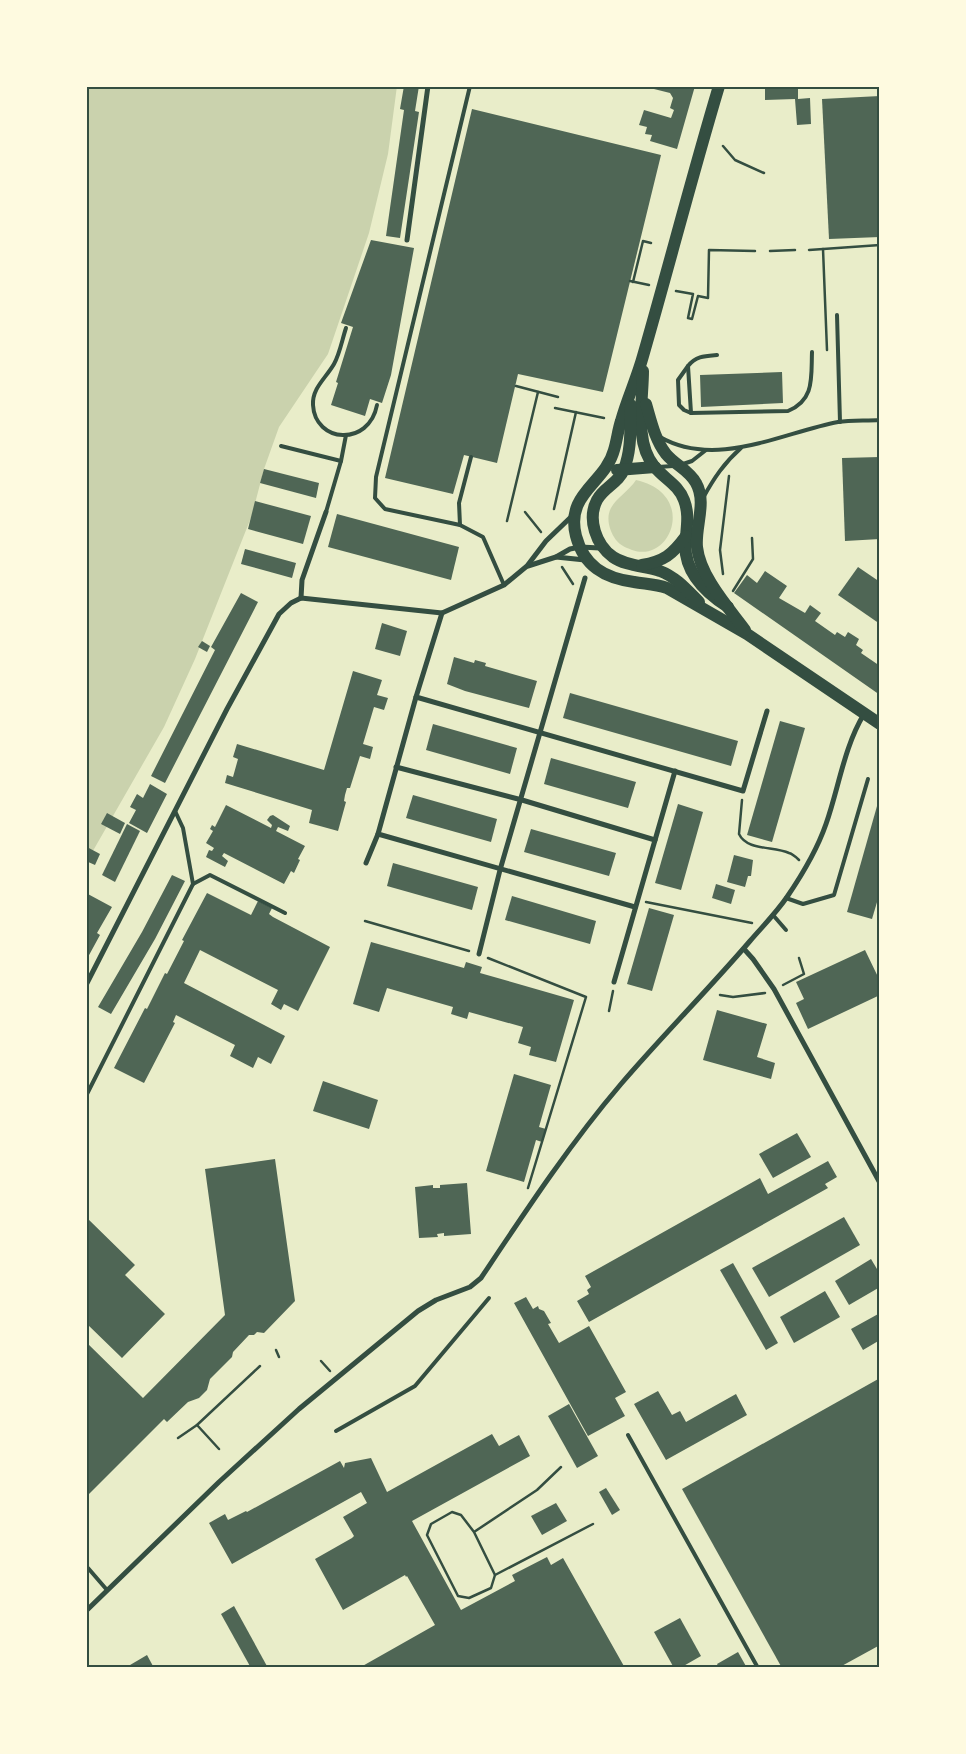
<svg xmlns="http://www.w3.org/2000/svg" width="966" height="1754" font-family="Helvetica,sans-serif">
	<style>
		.green { fill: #cad2ad }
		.building { fill: #4f6655 }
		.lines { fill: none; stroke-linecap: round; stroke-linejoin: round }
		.path { stroke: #344e41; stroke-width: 2.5 }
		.service { stroke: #344e41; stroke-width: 4 }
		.minor { stroke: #344e41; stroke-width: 5 }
		.primary { stroke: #344e41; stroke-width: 12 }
		.neatline { fill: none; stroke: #344e41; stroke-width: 2 }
	</style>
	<rect width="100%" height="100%" fill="#e9edc9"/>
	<g class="green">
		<path d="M86,86h311l-9,68 -19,79 -41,121 -49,73 -15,42 -12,46 -57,144 -31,68 -78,136z"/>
		<path d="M636,480c62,14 35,84 -4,70 -8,-3 -14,-6 -18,-13 -5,-8 -8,-20 -3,-29 5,-10 18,-17 25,-28z"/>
	</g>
	<g class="building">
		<path d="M404,86h15l-4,25 4,1 -19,126 -14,-2 18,-126 -4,-1z"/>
		<path d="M655,86h40l-18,63 -27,-8 2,-6 -7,-1 2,-7 -8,-2 5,-15 27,8 3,-8 -4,-2 3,-10 -3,-5 -16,-4z"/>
		<path d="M765,86h33v13l12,-1 1,26 -14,1 -2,-26 -30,1z"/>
		<path d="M880,96v141l-51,2 -7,-140z"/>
		<path d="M472,109l189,46 -58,237 -85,-18 -21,89 -33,-8 -11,39 -68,-16z"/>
		<path d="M371,240l43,8 -23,127 -9,28 -12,-4 -5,17 -34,-11 7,-22 -2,-1 17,-55 -12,-4z"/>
		<path d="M782,372l1,31 -82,4 -1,-32z"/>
		<path d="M880,457v82l-35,2 -3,-83z"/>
		<path d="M264,469l55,14 -3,15 -56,-15z"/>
		<path d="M255,501l56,15 -8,28 -55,-15z"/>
		<path d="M337,514l122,33 -8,33 -123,-33z"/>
		<path d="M245,549l51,14 -4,15 -51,-14z"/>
		<path d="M858,567l22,15v42l-42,-29z"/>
		<path d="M765,571l22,15 -8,12 26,15 5,-8 11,8 -6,8 20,14 2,-3 8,5 3,-5 11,7 -3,6 7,5 -2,3 19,13v29l-146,-102 13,-18 10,8z"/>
		<path d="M241,593l17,9 -93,181 -14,-7 64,-126 -4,-3z"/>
		<path d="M382,623l25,8 -7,25 -25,-7z"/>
		<path d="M202,641l8,5 -3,6 -9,-5z"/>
		<path d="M454,657l20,6 1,-3 11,3 -1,3 52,15 -8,27 -64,-17 -18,-7z"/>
		<path d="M353,671l29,9 -5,15 11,3 -4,12 -10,-3 -11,37 10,3 -3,12 -10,-3 -10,32h-3l-2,7 -1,6 2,1 -8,29 -29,-8 3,-13 -87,-27 2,-8 6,2 5,-18 -5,-2 4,-13 87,26z"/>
		<path d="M570,693l168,48 -7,25 -168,-48z"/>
		<path d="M780,721l25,7 -33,114 -25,-7z"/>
		<path d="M433,724l84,24 -7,26 -84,-24z"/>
		<path d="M551,758l85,24 -8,26 -84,-24z"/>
		<path d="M150,784l17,10 -20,39 -18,-10 7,-13 -6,-3 7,-13 6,4z"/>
		<path d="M413,795l84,24 -6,23 -85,-24z"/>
		<path d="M879,799l1,93 -8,27 -25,-7z"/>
		<path d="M678,804l25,8 -22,78 -26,-7z"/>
		<path d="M226,805l45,23 1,-3 -5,-5 3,-4 3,-1 17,11 -2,5 -10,-4 -2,4 29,15 -7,13 2,1 -6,13 -3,-2 -7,13 -60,-31 -2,3 6,5 -3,6 -19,-10 3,-7 3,1 2,-3 -8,-5 7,-12 -3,-2 2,-4 3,2z"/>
		<path d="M107,813l18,10 -5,11 -19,-10z"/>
		<path d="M127,824l13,7 -25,51 -13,-7z"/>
		<path d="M531,829l85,24 -7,23 -85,-24z"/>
		<path d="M87,847l13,7 -5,11 -9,-4z"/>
		<path d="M734,855l19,5 -2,16h-3l-3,11 -18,-5z"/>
		<path d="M393,863l85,24 -6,23 -85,-24z"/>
		<path d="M172,875l13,6 -30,58 -44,75 -13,-7 44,-75z"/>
		<path d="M716,884l19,6 -4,14 -19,-6z"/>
		<path d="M86,893l26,14 -15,26 3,2 -12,22 -2,-2z"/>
		<path d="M207,893l44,22 7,-14 14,7 -3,6 4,3 57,30 -32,64 -14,-7 -3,6 -10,-6 7,-14 -78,-40 -16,33 101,53 -14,28 -13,-7 -5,11 -23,-12 5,-11 -59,-30 -3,7 2,1 -31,60 -30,-15 31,-60 2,1 18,-36 2,1 17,-33 -2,-1z"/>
		<path d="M512,896l84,25 -6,23 -85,-24z"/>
		<path d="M649,908l25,7 -22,76 -25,-7z"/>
		<path d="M371,942l93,26 2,-6 16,5 -2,6 94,27 -18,62 -27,-7 2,-8 -13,-4 5,-16 -54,-15 -2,7 -16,-5 2,-7 -66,-19 -8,24 -26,-8z"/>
		<path d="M865,950l15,31v14l-72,34 -12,-26 8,-4 -8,-17z"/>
		<path d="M717,1010l50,14 -10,33 18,6 -4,16 -68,-19z"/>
		<path d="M514,1074l37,11 -12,42 7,2 -4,13 -6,-2 -12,42 -38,-11z"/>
		<path d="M323,1081l55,19 -9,29 -56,-18z"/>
		<path d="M797,1133l14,24 -38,21 -14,-24z"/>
		<path d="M275,1159l20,142 -31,32 -7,-1 -3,3h-5l-16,17 -1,5 -22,22 -3,11 -8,8 -11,4 -21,20 -3,-3 -78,78v-155l57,56 82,-83 -20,-146z"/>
		<path d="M828,1161l9,16 -12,7 3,4 -239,134 -12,-21 12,-7 -2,-4 4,-3 -6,-11 175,-98 8,16z"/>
		<path d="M467,1183l4,51 -27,2v-3l-7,1 1,3 -19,1 -4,-51 18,-2v3h7v-3z"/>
		<path d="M86,1217l49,48 -10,10 40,39 -43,44 -36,-35z"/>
		<path d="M844,1217l16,28 -91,52 -17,-29z"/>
		<path d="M871,1259l9,15v13l-31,18 -14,-24z"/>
		<path d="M733,1263l45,80 -12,7 -46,-80z"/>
		<path d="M825,1291l15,26 -46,26 -14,-26z"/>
		<path d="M526,1297l7,12 5,-3 1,3 5,2 7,12 -3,1 11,19 30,-17 37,66 -11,6 10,18 -37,20 -74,-133z"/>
		<path d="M880,1313v27l-17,10 -12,-21z"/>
		<path d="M880,1378v267l-42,23h-56l-100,-179z"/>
		<path d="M658,1391l14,24 8,-4 6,11 50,-28 11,21 -81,45 -32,-56z"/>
		<path d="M569,1404l29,52 -21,12 -29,-52z"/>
		<path d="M492,1434l7,12 20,-11 11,21 -118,65 49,89 54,-29 -3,-6 35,-18 4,8 12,-7 62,110h-266l76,-43 -28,-49 -1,1 -1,-2 -62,35 -28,-51 37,-21 2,-2 -11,-19 24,-14 -6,-11 -129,72 -23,-41 16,-9 3,6 18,-9 1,1 93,-51 4,7 1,-5 26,-5 16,34z"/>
		<path d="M606,1488l14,22 -8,5 -13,-23z"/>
		<path d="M556,1503l11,18 -25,14 -11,-19z"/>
		<path d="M234,1606l34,62h-17l-30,-54z"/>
		<path d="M680,1618l21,38 -21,12h-6l-20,-36z"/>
		<path d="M738,1652l9,16h-28l-2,-4z"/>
		<path d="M147,1655l7,13h-29z"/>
	</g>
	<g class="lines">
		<g class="path">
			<path d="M723,146l12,14 29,13"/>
			<path d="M823,249l4,101"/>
			<path d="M809,250l71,-5"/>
			<path d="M770,251l25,-1"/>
			<path d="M630,281l19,4"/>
			<path d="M633,282l10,-41 8,2"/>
			<path d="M676,291l17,3 -5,24 4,1 6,-23 10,2 1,-48 46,1"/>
			<path d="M516,386l42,11"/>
			<path d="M555,408l49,10"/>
			<path d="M554,509l22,-97"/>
			<path d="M525,512l16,20"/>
			<path d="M507,521l31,-129"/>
			<path d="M562,567l11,17"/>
			<path d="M723,574l-3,-24 9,-74"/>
			<path d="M733,591l20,-32 -1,-21"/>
			<path d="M742,800l-3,34c8,17 35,12 50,19 4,1 7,4 10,7"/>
			<path d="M646,902l106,21"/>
			<path d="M365,921l104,30"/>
			<path d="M488,958l98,39 -58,191"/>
			<path d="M783,985l21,-11 -5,-16"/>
			<path d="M720,995l13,2 32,-4"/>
			<path d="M609,1011l4,-20"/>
			<path d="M276,1350l3,7"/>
			<path d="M321,1361l9,10"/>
			<path d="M178,1438l19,-13"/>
			<path d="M219,1449l-22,-24 63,-59"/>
			<path d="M474,1532l21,43 -4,13 -22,10 -11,-2 -31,-61 4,-11 21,-12 9,3 13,17 63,-42 24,-23"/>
			<path d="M495,1575l98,-51"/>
		</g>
		<g class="service">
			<path d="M837,315l3,107"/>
			<path d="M346,328c-4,12 -6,25 -12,36 -8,14 -22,24 -21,41 2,38 56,42 64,0"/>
			<path d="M717,355c-12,1 -21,1 -29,11l3,47 97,-2c27,-11 23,-34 24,-59"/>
			<path d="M688,366l-10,14 1,25 5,5 7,3"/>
			<path d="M660,437c56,32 121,-4 178,-15 13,-2 28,-1 42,-2"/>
			<path d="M281,446l60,15"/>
			<path d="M471,457l-12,46 1,22 23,12 21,48"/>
			<path d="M683,464l9,-3 14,-11"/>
			<path d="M658,467l15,-1"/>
			<path d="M703,498c11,-20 21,-35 38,-50"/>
			<path d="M326,512l15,-51 5,-26"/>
			<path d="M460,525l-75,-16 -10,-11 1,-21 94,-391"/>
			<path d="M193,884l17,-9 75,38"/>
			<path d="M786,898l17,6 31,-9 34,-116"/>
			<path d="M773,915l13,15"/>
			<path d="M86,1096l107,-212 -10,-56 -8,-17"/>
			<path d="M336,1431l79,-45 74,-88"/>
			<path d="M628,1435l130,233"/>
			<path d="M88,1568l19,22"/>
		</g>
		<g class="minor">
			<path d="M407,240l21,-154"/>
			<path d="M556,557l29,3"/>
			<path d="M528,566l28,-9 14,-8 10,-2 20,1"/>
			<path d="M301,598l1,-18 24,-68"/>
			<path d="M416,697l327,94 24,-80"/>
			<path d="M396,767l126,33 133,40"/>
			<path d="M378,834l257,73"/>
			<path d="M366,863l12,-29 38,-137 26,-84"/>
			<path d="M744,949l9,10 21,30 106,194"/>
			<path d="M479,954l21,-84 85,-292"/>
			<path d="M614,982l61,-211"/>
			<path d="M86,985l141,-276 52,-95 12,-11 10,-5 141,15 62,-28 23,-19 19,-25 26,-25"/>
			<path d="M86,1611l133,-129 80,-73 119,-98 18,-11 34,-13 11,-9c44,-66 88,-133 140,-194 42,-49 87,-94 129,-143 12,-14 26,-28 37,-44 15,-22 30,-47 39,-73 13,-37 18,-77 38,-110"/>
		</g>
		<g class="primary">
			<path d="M719,86c-27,90 -50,180 -76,270 -6,22 -16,43 -22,65 -3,9 -4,19 -7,29 -9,34 -49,43 -38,86 8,30 28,42 58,46 11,2 21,2 33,6l80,46 133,90"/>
			<path d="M643,371c0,29 -9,71 11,95 10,13 24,18 30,34 5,13 3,24 2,37 -5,32 17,54 42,70"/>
			<path d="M646,404c5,17 9,36 20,50 9,11 23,16 30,29 11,19 -1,44 1,64 3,29 31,60 48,83"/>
			<path d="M631,405c-1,21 1,44 -7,64 -5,14 -20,18 -27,31 -10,19 -1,45 16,57 13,9 32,9 47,14 16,6 27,19 39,31"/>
			<path d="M617,470l38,-3"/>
			<path d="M642,565c22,-4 30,-10 44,-29"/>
		</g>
	</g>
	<rect width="966" height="1754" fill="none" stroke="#fefae0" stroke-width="175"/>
	<rect x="88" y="88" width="790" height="1578" class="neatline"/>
</svg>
